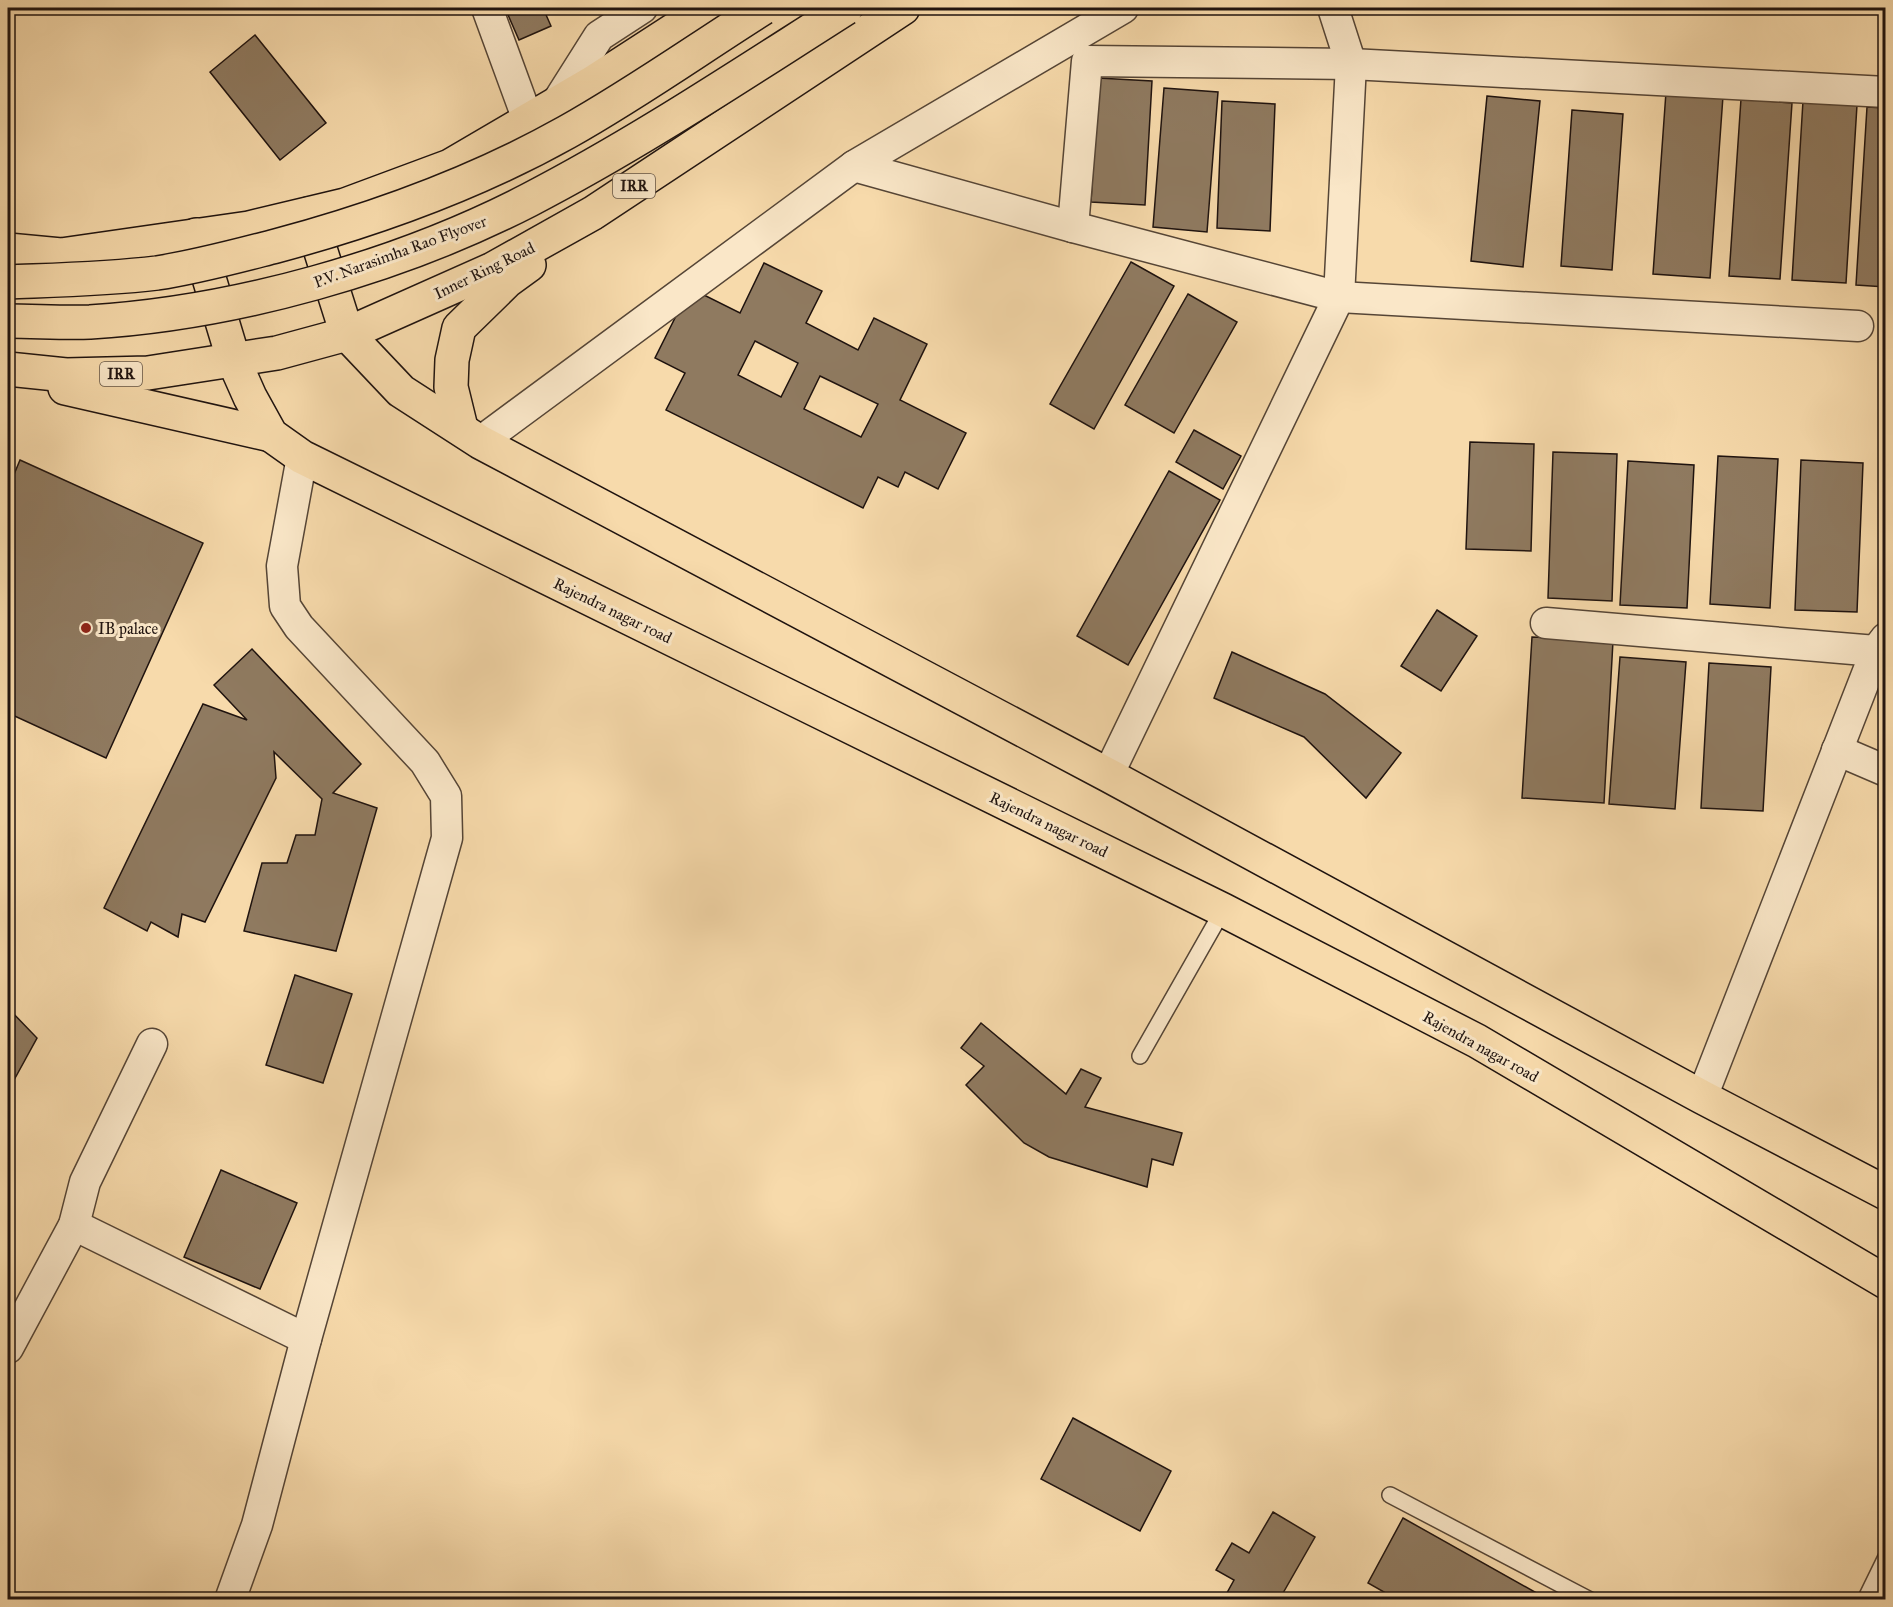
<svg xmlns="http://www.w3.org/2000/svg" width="1893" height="1607" font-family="'IM FELL Great Primer',serif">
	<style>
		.building { fill: #8f7a60; stroke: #1f130f; stroke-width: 1.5; fill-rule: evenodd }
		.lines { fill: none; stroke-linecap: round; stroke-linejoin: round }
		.lane-casing { stroke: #554536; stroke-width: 18 }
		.street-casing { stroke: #554536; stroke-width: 33 }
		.primary-casing { stroke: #1f130f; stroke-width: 36 }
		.lane { stroke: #fae7c8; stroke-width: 15 }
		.street { stroke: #fae7c8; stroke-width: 30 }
		.primary { stroke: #f7daab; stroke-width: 33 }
		.highway-bridge-casing { stroke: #1f130f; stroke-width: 36; stroke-linecap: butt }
		.highway-bridge { stroke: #f7daab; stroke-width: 33 }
		.poi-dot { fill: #8f2418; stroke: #fae7c8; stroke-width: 2 }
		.labels { text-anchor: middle; stroke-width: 6; stroke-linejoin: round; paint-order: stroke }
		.shield { fill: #fae7c8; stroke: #615346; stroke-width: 1.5 }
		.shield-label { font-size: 15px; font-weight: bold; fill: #1f130f }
		.street-label { font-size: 16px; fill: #1f130f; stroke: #fae7c8 }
		.poi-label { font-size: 16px; fill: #1f130f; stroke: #fae7c8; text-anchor: start }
	</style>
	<rect width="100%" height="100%" fill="#f7daab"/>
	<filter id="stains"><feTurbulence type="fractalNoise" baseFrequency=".00333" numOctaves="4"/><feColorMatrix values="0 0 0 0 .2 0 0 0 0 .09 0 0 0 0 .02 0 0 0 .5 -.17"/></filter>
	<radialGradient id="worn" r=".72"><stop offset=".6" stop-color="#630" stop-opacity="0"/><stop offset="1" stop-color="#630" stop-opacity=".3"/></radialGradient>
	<g class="building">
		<path d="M505,8h38l8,18 -32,14z"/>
		<path d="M255,35l71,88 -46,37 -70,-88z"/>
		<path d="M1098,78l54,3 -7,124 -54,-3z"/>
		<path d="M1164,88l54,4 -11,140 -54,-5z"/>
		<path d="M1666,92l57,4 -13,182 -57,-4z"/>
		<path d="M1487,96l53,5 -17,166 -52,-6z"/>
		<path d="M1741,99l51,4 -12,176 -51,-3z"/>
		<path d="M1222,101l53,3 -5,127 -53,-3z"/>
		<path d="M1803,101l54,4 -11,178 -54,-3z"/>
		<path d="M1867,107l19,1v179l-30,-2z"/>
		<path d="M1572,110l51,4 -11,156 -51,-4z"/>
		<path d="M1131,262l43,24 -80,143 -44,-25z"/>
		<path d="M764,263l58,28 -16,32 52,27 16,-32 53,26 -27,56 66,33 -28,56 -33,-17 -7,15 -20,-10 -15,31 -197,-98 19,-37 -30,-15 35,-70 50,25zM755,341l43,22 -17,34 -43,-22zM820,376l58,28 -17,33 -57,-28z"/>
		<path d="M1188,294l49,28 -63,111 -49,-28z"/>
		<path d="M1194,430l47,26 -18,33 -47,-27z"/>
		<path d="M1470,442l64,2 -3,107 -65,-2z"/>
		<path d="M1553,452l64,2 -5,147 -64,-3z"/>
		<path d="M1718,456l60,3 -8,149 -60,-4z"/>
		<path d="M20,460l183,83 -97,215 -98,-45v-224z"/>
		<path d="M1801,460l62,3 -6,149 -62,-2z"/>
		<path d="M1628,461l66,4 -7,143 -67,-3z"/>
		<path d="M1169,471l51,29 -92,165 -51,-29z"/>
		<path d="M1437,610l40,26 -36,55 -40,-25z"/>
		<path d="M1532,637l81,4 -9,162 -82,-5z"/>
		<path d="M252,649l109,115 -28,29 44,15 -41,143 -92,-20 18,-68h25l9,-28h19l7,-36 -48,-47 2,26 -71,144 -23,-8 -4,23 -27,-15 -4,9 -43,-23 99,-204 44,16 -33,-35z"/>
		<path d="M1232,652l93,42 76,59 -35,45 -62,-61 -90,-39z"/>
		<path d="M1620,657l66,5 -11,147 -66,-5z"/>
		<path d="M1709,663l62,4 -8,144 -62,-3z"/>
		<path d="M295,975l57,19 -29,89 -57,-18z"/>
		<path d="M8,1008l29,30 -29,53z"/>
		<path d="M981,1023l85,71 15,-25 20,9 -16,29 97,26 -9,32 -21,-6 -5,28 -98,-30 -25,-14 -58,-58 18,-19 -23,-18z"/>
		<path d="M221,1170l76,33 -37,86 -76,-32z"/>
		<path d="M1073,1418l98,53 -31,60 -99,-52z"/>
		<path d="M1273,1512l42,25 -36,63h-56l11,-20 -18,-10 16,-27 17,10z"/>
		<path d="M1403,1518l146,82h-151l-30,-17z"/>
	</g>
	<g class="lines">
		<g class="lane-casing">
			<g id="lane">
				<path d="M1140,1056l83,-146"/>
				<path d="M1390,1495l200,105"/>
				<path d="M1865,1600l21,-43"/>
			</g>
		</g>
		<g class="street-casing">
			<g id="street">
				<path d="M487,8l41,112"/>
				<path d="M556,104l43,-68 43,-28"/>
				<path d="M854,166l219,61 266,70 519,29"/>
				<path d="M1073,227l14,-166 264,3 535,28"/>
				<path d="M480,442l374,-276 269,-158"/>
				<path d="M1546,623l330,28"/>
				<path d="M1837,750l49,21"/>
				<path d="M1108,775l231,-478 12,-233 -18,-56"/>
				<path d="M1702,1097l174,-446 10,-13"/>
				<path d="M74,1225l232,114"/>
				<path d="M8,1348l66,-123 11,-43 67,-138"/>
				<path d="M230,1600l27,-75 49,-186 141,-501 -1,-42 -21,-34 -126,-135 -14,-21 -3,-40 20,-109"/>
			</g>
		</g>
		<g class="primary-casing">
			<g id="primary">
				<path d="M309,214l38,120 54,57 79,51 628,333 594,322 184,96"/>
				<path d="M196,235l38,126 16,36 21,38 31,22 921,453 254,131 409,241"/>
				<path d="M8,250l53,5 188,-27 96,-23 105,-39 142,-83 116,-75"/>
				<path d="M8,369l58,6 82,-2 129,-20 70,-19 146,-65 100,-56 310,-205"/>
				<path d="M65,388l206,47"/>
				<path d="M461,428l-10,-41 1,-27 7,-32 48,-47 22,-16"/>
			</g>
		</g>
		<use href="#lane" class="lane"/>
		<use href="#street" class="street"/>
		<use href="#primary" class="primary"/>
		<g class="highway-bridge-casing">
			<g id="highway-bridge">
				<path d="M8,282c49,-2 99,-3 149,-9 40,-6 80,-17 119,-27 101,-27 200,-63 291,-114 68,-38 131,-83 196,-124"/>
				<path d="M8,321c27,0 55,2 82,1 146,-9 309,-55 439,-122 110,-57 213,-126 317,-192"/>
			</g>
		</g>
		<use href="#highway-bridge" class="highway-bridge"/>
	</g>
	<circle class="poi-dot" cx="86" cy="628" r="6"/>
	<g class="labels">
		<g class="shield">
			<rect x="613" y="174" width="42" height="24" rx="4.5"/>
			<rect x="100" y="362" width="42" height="24" rx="4.5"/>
		</g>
		<g class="shield-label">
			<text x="634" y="191">IRR</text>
			<text x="121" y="379">IRR</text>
		</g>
		<g class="street-label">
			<text transform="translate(400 251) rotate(-20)" y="6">P.V. Narasimha Rao Flyover</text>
			<text transform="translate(484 270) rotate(-26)" y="6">Inner Ring Road</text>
			<text transform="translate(613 610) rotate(26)" y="6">Rajendra nagar road</text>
			<text transform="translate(1049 824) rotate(26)" y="6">Rajendra nagar road</text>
			<text transform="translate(1481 1046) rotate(29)" y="6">Rajendra nagar road</text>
		</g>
		<g class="poi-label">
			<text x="98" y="634">IB palace</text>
		</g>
	</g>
	<rect width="1893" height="1607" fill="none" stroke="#f7daab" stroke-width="30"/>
	<rect x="9" y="9" width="1875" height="1589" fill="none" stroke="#1f130f" stroke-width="3"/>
	<rect x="15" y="15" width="1863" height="1577" fill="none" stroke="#1f130f" stroke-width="1.5"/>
	<rect width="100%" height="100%" filter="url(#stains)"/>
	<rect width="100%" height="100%" fill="url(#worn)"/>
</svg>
